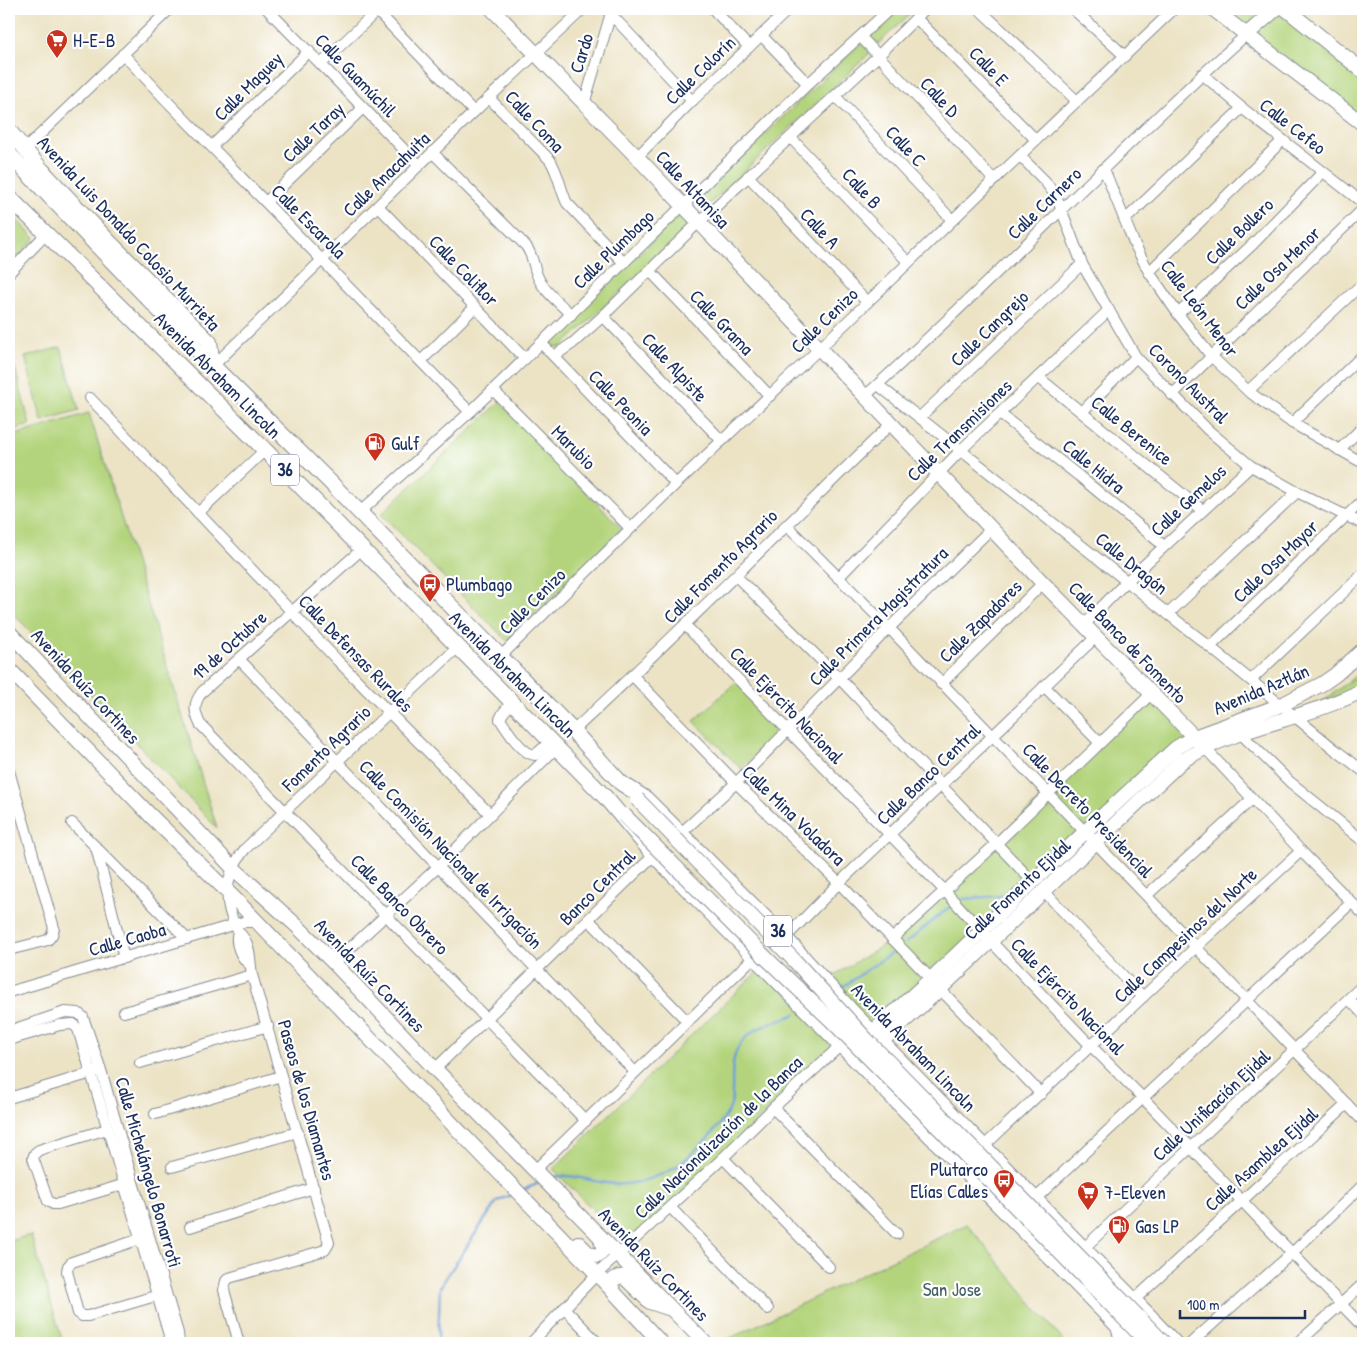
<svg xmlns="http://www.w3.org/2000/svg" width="1372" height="1352" font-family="'Patrick Hand',sans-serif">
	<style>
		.green { fill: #b3d47c; stroke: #67826d }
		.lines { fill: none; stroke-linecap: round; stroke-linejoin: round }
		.stream { stroke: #6b9cd5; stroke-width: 2.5 }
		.street-casing { stroke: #848992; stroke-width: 12 }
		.secondary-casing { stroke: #848992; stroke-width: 16 }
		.primary-casing { stroke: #848992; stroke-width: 17 }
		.street { stroke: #fff; stroke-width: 10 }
		.secondary { stroke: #fff; stroke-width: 14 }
		.primary { stroke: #fff; stroke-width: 15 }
		.secondary-bridge-casing { stroke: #848992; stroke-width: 16; stroke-linecap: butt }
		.secondary-bridge { stroke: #fff; stroke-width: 14 }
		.labels { text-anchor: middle; stroke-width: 4.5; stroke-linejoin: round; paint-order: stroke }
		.shield { fill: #fff; stroke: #5f6d8e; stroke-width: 1 }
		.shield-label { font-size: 18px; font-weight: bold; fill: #1b2f5e }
		.poi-label { font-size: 19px; fill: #1b2f5e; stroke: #fff; text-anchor: start }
		.street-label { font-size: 19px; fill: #1b2f5e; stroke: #fff }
		.park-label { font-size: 19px; fill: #496167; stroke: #fff }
	</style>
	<rect width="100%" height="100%" fill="#fff"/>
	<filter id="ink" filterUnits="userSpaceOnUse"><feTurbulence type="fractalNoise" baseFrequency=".02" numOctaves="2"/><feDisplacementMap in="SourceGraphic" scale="10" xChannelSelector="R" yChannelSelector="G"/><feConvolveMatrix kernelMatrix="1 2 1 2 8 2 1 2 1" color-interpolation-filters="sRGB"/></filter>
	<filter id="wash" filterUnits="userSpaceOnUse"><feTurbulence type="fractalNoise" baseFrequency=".0096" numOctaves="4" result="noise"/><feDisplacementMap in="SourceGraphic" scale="20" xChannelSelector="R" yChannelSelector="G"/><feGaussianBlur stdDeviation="1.12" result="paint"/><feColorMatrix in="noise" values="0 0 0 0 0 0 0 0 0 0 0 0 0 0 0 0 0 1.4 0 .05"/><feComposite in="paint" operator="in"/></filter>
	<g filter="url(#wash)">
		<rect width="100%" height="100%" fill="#ece3c5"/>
		<g class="green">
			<path d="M896,9h19l-37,35 -9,-8z"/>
			<path d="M1213,9h73l77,61v55z"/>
			<path d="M861,43l9,10 -167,157 -9,-9z"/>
			<path d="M9,212l26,26 -26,29z"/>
			<path d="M677,217l8,2 3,4 -1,6 -126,118h-9l-1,-8z"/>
			<path d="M61,347l18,63 -37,11 -17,-64z"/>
			<path d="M13,361l17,64 -21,6v-69z"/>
			<path d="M500,402l122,127 -115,112 -126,-127z"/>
			<path d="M89,413l128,415 -208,-219v-172z"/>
			<path d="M1363,670v15l-42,18z"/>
			<path d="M737,681l44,48 -40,40 -47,-48z"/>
			<path d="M1152,693l42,44 -322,295 -42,-54 63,-39z"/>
			<path d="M761,968l77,75 -210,203 -75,-77z"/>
			<path d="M967,1224l98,119h-345z"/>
			<path d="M31,1235l32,108h-54v-102z"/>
		</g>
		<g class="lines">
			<g class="stream">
				<path d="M963,899l47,-4"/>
				<path d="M906,943l46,-38"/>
				<path d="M841,988l55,-38"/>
				<path d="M551,1178c19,-6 36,3 56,5 22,4 42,-3 62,-12 16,-8 58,-49 62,-66 3,-17 -2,-42 7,-57 12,-22 37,-25 58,-34"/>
				<path d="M523,1190l16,-7"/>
				<path d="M438,1343l2,-56 57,-86 16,-7"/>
			</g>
		</g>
	</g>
	<g filter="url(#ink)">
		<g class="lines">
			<g class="street-casing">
				<g id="street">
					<path d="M267,9l152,156"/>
					<path d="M375,9l99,103"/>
					<path d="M606,9l86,92"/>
					<path d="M713,9l36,38"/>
					<path d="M979,9l98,92"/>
					<path d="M1073,9l52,47"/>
					<path d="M916,18l120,122"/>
					<path d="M762,36l46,48"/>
					<path d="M861,37l133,143"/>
					<path d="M123,54l42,45 305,313"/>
					<path d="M321,64l58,-55"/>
					<path d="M1202,74l40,34 121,95"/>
					<path d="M835,96l117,124"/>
					<path d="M489,98l61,62c9,14 10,29 17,43l57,60"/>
					<path d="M584,104l27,-91"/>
					<path d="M791,138l117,124"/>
					<path d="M212,146l97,-95"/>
					<path d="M25,149l145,-140"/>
					<path d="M433,153l93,93c7,10 7,18 11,29 6,16 23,28 34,40"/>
					<path d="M1020,156l25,25 12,17 25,66 54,93 72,73 43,36 46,26 66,32"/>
					<path d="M637,157l55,-56 97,-92"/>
					<path d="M1104,169l30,74 15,29 29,42 33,42 37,35 44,32 71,40"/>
					<path d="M748,176l119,126"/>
					<path d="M266,202l97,-94"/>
					<path d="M378,206l147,153"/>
					<path d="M1125,220l117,-112"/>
					<path d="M650,271l120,125"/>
					<path d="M1149,272l134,-132"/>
					<path d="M9,273l37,-39"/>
					<path d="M1178,314l75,-70 70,-72"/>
					<path d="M603,316l119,125"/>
					<path d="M541,343l135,141"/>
					<path d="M554,356l19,-13 30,-27 95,-93 180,-167 47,-47"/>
					<path d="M421,361l54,-54"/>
					<path d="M213,366l261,-254 109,-103"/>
					<path d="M1038,377l164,133"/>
					<path d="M878,385l332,262 123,101 30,23"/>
					<path d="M493,390l137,138"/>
					<path d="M1248,391l115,-108"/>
					<path d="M1172,395l191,-186"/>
					<path d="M865,396c131,-117 251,-245 381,-361"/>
					<path d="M90,398l248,263 153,154"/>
					<path d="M1082,412l54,-55"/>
					<path d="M1000,414l79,62 85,70"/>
					<path d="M920,417l162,-153"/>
					<path d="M1292,423l71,-68"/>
					<path d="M1339,450l24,-23"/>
					<path d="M198,513l67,-63"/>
					<path d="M359,513l111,-101 338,-328 82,-75"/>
					<path d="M786,525l103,103 474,493"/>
					<path d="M362,549l-160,143c-9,12 -8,19 -2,32l386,397"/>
					<path d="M736,576l104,103 193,203"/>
					<path d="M838,578l124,-129 147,-139"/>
					<path d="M1168,614l129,-122"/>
					<path d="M1085,624l41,-42 125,-116"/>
					<path d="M685,625l260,266 37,41 109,114 51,51 221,230"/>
					<path d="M1210,647l153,-147"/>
					<path d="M500,657l176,-173 143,-135 175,-169 180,-171"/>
					<path d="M240,660l395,412"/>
					<path d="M633,676l103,107 103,100 92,96"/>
					<path d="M1251,680l112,-106"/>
					<path d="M941,684l102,-101"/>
					<path d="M1044,686l56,57"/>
					<path d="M512,702l-9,11 -3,6c7,11 22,35 35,36l16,-14"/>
					<path d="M573,731c108,-100 212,-205 318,-307"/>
					<path d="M1240,733l50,49 73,59"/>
					<path d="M1205,748l96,103 62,63"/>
					<path d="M9,771l45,157 -2,7 -4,5 -39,10"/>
					<path d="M72,823l115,116"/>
					<path d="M681,833l55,-50 153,-155 103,-100"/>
					<path d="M96,847l28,111"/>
					<path d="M1043,890l100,107"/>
					<path d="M1147,895l105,-96"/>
					<path d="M589,920l99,102"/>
					<path d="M238,932c-4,11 3,26 12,33"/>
					<path d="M785,938l54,-55 258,-247"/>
					<path d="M892,939l105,-96 155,-150"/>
					<path d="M334,963l104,-96 119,-120"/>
					<path d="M940,989l101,105"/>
					<path d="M9,992l234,-70h13"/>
					<path d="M1349,999l14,15"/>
					<path d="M124,1012l128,-37"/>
					<path d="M73,1024l5,5 91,306v8"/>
					<path d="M9,1031l56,-19 13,1 5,4 18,53 32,112 45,151 1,10"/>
					<path d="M9,1040l51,-15 13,-1"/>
					<path d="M140,1063l128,-37"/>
					<path d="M435,1069l219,-214"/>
					<path d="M9,1098l86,-26"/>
					<path d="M773,1108l124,126"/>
					<path d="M155,1114l126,-38"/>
					<path d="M107,1129l-68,21 -4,3 -2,5 15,43 5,3h5l71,-21"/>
					<path d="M983,1147l212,-199 106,-97"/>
					<path d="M723,1158l106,109"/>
					<path d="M172,1167l126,-35"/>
					<path d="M536,1169l218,-212"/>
					<path d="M1034,1200l317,-297"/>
					<path d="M670,1207l98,102"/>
					<path d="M190,1227l124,-39"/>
					<path d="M140,1239l-68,23 -4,4 -1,5 11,42 4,3h6l74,-22"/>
					<path d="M1083,1249l280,-264"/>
					<path d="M1133,1301l214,-197"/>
					<path d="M564,1308l34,35"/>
					<path d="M239,1343l-15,-53 2,-9 3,-3 96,-28 4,-7 -77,-268c-2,-11 -1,-21 -5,-31 -3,-8 -7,-9 -10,-15 -15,-28 -12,-55 8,-80l213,-202"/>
					<path d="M531,1343l66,-69 126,-116 50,-50 68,-63"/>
					<path d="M1191,1343l101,-90 71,-68"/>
					<path d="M1298,1343l65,-59"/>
				</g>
			</g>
			<g class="secondary-casing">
				<g id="secondary">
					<path d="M492,9l145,148 406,426 162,165"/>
					<path d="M1213,9l150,115"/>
					<path d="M1286,9l77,62"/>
					<path d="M1246,35l30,-26"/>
					<path d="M9,130l35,42 67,71 99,99 3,24"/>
					<path d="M9,632l224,236 64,58 37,37 101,106 270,274"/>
					<path d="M9,669l141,146 89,88 358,371 64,69"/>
					<path d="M865,1039l66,-60 154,-147 91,-84 18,-11 87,-32 41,-21 13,-9 28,-25"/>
					<path d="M874,1048l66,-59 242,-228c55,-36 124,-41 181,-71"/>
					<path d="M578,1243l11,11 9,2 6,-6 -4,-14"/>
					<path d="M613,1291l-2,-7c3,-6 6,-8 13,-7l26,25 18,6"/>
					<path d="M1152,1319l23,24"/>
					<path d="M1118,1326l19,17"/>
				</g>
			</g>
			<g class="primary-casing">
				<g id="primary">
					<path d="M9,154l204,212 117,116 243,249 48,52 25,16 139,139 67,74 300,307v20"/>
					<path d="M44,172l7,25"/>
					<path d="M9,197l256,253 341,348 48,57 464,471 6,17"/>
				</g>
			</g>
			<use href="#street" class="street"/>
			<use href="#secondary" class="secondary"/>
			<use href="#primary" class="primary"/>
			<g class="secondary-bridge-casing">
				<g id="secondary-bridge">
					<path d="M637,799l157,161 72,79 298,304"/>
					<path d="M624,815l142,143 67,64 107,107 208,214"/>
				</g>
			</g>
			<use href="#secondary-bridge" class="secondary-bridge"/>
		</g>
	</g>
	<defs>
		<g id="supermarket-pin" transform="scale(1.125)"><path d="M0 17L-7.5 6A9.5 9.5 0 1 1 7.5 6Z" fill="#c8321e" stroke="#fff"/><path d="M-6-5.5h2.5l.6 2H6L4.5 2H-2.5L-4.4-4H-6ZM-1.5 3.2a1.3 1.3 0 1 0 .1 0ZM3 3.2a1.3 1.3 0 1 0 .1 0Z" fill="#fff"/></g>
		<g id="fuel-pin" transform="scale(1.125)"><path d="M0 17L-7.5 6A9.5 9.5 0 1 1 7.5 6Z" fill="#c8321e" stroke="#fff"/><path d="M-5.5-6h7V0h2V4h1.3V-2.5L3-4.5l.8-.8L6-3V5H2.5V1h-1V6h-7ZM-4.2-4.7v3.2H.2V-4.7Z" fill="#fff"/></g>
		<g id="bus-pin" transform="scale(1.125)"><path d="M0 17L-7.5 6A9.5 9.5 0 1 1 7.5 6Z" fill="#c8321e" stroke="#fff"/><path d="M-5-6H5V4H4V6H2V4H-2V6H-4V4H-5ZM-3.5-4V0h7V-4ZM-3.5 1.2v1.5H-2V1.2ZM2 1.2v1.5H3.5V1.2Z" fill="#fff"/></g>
	</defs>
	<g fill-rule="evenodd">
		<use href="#supermarket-pin" x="57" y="40"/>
		<use href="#fuel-pin" x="375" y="443"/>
		<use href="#bus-pin" x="430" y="584"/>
		<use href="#bus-pin" x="1004" y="1180"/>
		<use href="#supermarket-pin" x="1088" y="1192"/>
		<use href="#fuel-pin" x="1119" y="1226"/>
	</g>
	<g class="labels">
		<g class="shield">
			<rect x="271" y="454.5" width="28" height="31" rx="4"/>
			<rect x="764" y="915.5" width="28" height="31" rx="4"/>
		</g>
		<g class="shield-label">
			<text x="285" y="476">36</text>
			<text x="778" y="937">36</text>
		</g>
		<g class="poi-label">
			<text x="73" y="47">H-E-B</text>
			<text x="391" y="450">Gulf</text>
			<text x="446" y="591">Plumbago</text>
			<text x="988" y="1176" text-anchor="end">Plutarco<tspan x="988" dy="22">Elías Calles</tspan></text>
			<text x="1104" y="1199">7-Eleven</text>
			<text x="1135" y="1233">Gas LP</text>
		</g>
		<g class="street-label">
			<text transform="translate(581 53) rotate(-73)" y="7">Cardo</text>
			<text transform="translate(989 66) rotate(46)" y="7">Calle E</text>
			<text transform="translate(700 70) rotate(-44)" y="7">Calle Colorín</text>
			<text transform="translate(356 75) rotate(46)" y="7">Calle Guamúchil</text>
			<text transform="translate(248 86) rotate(-45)" y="7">Calle Maguey</text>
			<text transform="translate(940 97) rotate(47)" y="7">Calle D</text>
			<text transform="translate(535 121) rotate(47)" y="7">Calle Coma</text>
			<text transform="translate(1293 126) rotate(38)" y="7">Calle Cefeo</text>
			<text transform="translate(313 132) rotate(-44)" y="7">Calle Taray</text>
			<text transform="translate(906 146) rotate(47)" y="7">Calle C</text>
			<text transform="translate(386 174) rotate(-44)" y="7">Calle Anacahuita</text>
			<text transform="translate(862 188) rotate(47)" y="7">Calle B</text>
			<text transform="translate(693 189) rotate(47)" y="7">Calle Altamisa</text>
			<text transform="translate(1044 203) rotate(-44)" y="7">Calle Carnero</text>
			<text transform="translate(309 221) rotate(45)" y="7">Calle Escarola</text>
			<text transform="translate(820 228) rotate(47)" y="7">Calle A</text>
			<text transform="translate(1239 231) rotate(-44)" y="7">Calle Bollero</text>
			<text transform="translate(129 233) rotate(47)" y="7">Avenida Luis Donaldo Colosio Murrieta</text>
			<text transform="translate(613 249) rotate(-44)" y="7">Calle Plumbago</text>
			<text transform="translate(1277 268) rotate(-44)" y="7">Calle Osa Menor</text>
			<text transform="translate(464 270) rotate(46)" y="7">Calle Coliflor</text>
			<text transform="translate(1200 308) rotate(53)" y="7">Calle León Menor</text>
			<text transform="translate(824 320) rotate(-44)" y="7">Calle Cenizo</text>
			<text transform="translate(722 322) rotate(46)" y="7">Calle Grama</text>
			<text transform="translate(989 328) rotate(-44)" y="7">Calle Cangrejo</text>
			<text transform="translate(675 367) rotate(47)" y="7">Calle Alpiste</text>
			<text transform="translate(218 375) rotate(45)" y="7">Avenida Abraham Lincoln</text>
			<text transform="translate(1189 383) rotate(45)" y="7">Corono Austral</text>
			<text transform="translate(621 402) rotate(46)" y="7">Calle Peonia</text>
			<text transform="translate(959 430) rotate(-44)" y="7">Calle Transmisiones</text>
			<text transform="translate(1132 430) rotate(39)" y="7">Calle Berenice</text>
			<text transform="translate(574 447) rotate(45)" y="7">Marubio</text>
			<text transform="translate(1094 466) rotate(39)" y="7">Calle Hidra</text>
			<text transform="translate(1188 500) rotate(-43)" y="7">Calle Gemelos</text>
			<text transform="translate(1275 561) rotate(-44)" y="7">Calle Osa Mayor</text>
			<text transform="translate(1132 563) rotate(39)" y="7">Calle Dragón</text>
			<text transform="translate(720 566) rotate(-45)" y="7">Calle Fomento Agrario</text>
			<text transform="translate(532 601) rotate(-45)" y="7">Calle Cenizo</text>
			<text transform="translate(878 616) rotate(-45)" y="7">Calle Primera Magistratura</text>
			<text transform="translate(980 621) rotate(-45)" y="7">Calle Zapadores</text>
			<text transform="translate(1128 642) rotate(46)" y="7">Calle Banco de Fomento</text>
			<text transform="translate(229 645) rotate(-42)" y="7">19 de Octubre</text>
			<text transform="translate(356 653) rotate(46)" y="7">Calle Defensas Rurales</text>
			<text transform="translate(513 674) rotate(45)" y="7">Avenida Abraham Lincoln</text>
			<text transform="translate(86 686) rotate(47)" y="7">Avenida Ruíz Cortines</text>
			<text transform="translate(1261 689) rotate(-23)" y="7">Avenida Aztlán</text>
			<text transform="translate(787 705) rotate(46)" y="7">Calle Ejército Nacional</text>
			<text transform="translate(326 748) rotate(-44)" y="7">Fomento Agrario</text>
			<text transform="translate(928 774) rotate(-44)" y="7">Calle Banco Central</text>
			<text transform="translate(1088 810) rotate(46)" y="7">Calle Decreto Presidencial</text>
			<text transform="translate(794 815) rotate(44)" y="7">Calle Mina Voladora</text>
			<text transform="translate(451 854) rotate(46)" y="7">Calle Comisión Nacional de Irrigación</text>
			<text transform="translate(597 887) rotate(-45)" y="7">Banco Central</text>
			<text transform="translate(1017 889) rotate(-43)" y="7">Calle Fomento Ejidal</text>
			<text transform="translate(400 904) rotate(46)" y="7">Calle Banco Obrero</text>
			<text transform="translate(1185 935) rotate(-43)" y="7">Calle Campesinos del Norte</text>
			<text transform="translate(127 939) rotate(-16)" y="7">Calle Caoba</text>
			<text transform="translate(370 975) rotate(46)" y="7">Avenida Ruíz Cortines</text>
			<text transform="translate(1068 996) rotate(46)" y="7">Calle Ejército Nacional</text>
			<text transform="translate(914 1047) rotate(46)" y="7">Avenida Abraham Lincoln</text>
			<text transform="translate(307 1100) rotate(74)" y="7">Paseos de los Diamantes</text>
			<text transform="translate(1211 1105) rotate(-43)" y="7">Calle Unificación Ejidal</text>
			<text transform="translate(718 1137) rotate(-44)" y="7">Calle Nacionalización de la Banca</text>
			<text transform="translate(1261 1159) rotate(-42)" y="7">Calle Asamblea Ejidal</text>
			<text transform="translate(149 1172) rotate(74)" y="7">Calle Michelángelo Bonarroti</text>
			<text transform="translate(654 1264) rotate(46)" y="7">Avenida Ruíz Cortines</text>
		</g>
		<g class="park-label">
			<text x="952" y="1296">San Jose</text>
		</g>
	</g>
	<rect width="1372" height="1352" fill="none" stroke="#fff" stroke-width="30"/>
	<path d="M1180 1310v8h125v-8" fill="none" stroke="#1b2f5e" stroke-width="2.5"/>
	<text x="1187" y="1310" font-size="15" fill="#1b2f5e" stroke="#ffffff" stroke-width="4" paint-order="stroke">100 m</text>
</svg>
